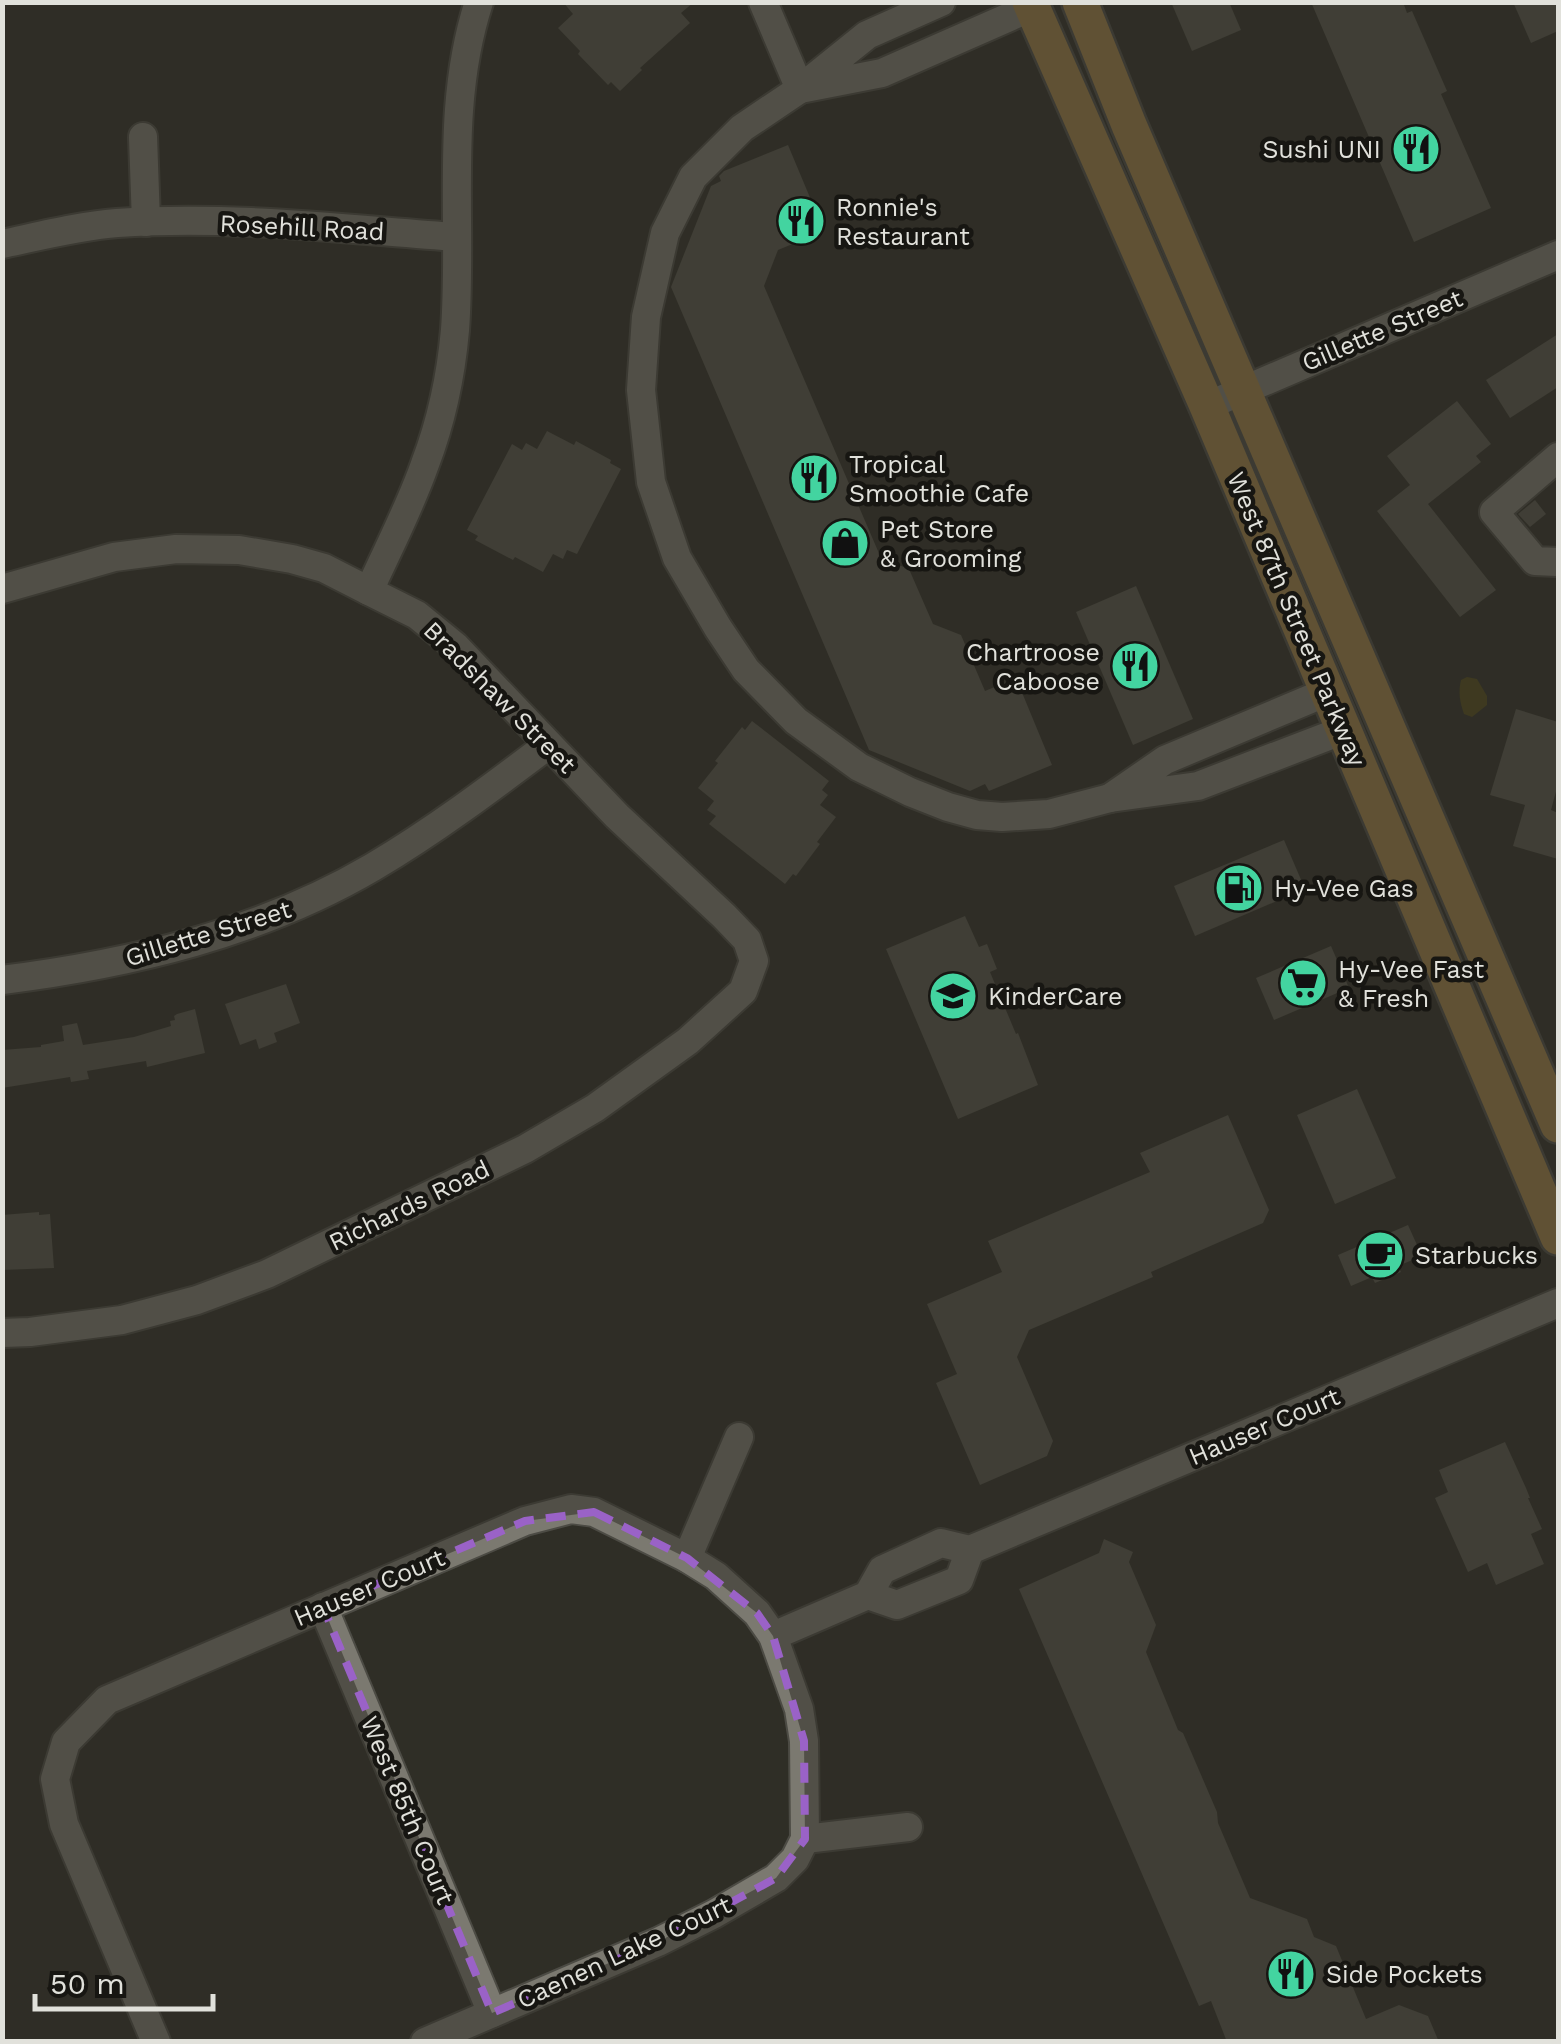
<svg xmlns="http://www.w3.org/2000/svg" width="1561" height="2044" font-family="'Work Sans',sans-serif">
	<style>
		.green { fill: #504819 }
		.building { fill: #545249 }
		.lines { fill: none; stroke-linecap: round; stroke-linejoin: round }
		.minor-casing { stroke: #4c4b44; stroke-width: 32 }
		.major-casing { stroke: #4c4b44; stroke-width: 40 }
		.minor { stroke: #7b7970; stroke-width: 28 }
		.major { stroke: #9b7d45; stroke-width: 35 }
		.marked { fill: none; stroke: #9a62c7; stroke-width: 8; stroke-dasharray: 20 12; stroke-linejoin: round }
		.labels { text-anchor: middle; stroke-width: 9; stroke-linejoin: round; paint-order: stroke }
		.poi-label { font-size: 25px; fill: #e1e1db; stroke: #171612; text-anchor: start }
		.street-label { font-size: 25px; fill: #e1e1db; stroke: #171612 }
	</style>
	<rect width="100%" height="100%" fill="#2f2e26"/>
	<path class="green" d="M1467,677l10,2 10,17v9l-15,12 -8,-3c-4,-11 -6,-22 -3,-34z"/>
	<g class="building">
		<path d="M563,2h131l-13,11 9,10 -50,45 2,2 -22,21 -9,-9 -3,3 -30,-31 2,-3 -22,-23 15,-14z"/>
		<path d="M1171,2h58l12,28 -49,21z"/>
		<path d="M1311,2h92l4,11 5,-2 35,80 -6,3 50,114 -77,34z"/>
		<path d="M1513,2h45v29l-27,12z"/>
		<path d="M788,145l36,86 -46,19 -14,36 117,272 28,11 24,55 28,11 24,56 31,-13 36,87 -63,26 -4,-7 -15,7 -101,-41 -198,-463 40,-101 10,-5 -2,-5 5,-5z"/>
		<path d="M1558,334v53l-48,31 -24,-38z"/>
		<path d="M1457,401l34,43 -15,12 5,6 -53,42 68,86 -36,27 -83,-106 33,-26 -23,-29z"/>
		<path d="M547,431l27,14 2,-4 35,19 -1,3 11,6 -44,85 -10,-4 -4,9 -10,-5 -10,18 -28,-15 -2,3 -38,-20 3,-4 -11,-6 45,-86 10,6 4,-7 11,6z"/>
		<path d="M1535,500l11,14 -16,13 -12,-13z"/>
		<path d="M1136,586l57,133 -60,26 -57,-133z"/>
		<path d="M1516,709l42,13v62l-7,26 7,3v46l-45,-13 12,-41 -35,-10z"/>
		<path d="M752,721l77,60 -7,9 6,5 -8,10 16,12 -19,25 3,2 -24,32 -3,-2 -8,10 -76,-60 7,-8 -9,-6 7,-9 -16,-13 20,-25 -3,-2 27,-34 3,3z"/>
		<path d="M1284,840l21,49 -110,47 -21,-50z"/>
		<path d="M965,916l14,31 8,-3 10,25 -7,3 26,62 2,-1 20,52 -80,34 -72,-170z"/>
		<path d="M1331,946l18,42 -75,32 -18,-42z"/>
		<path d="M286,984l14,39 -26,10 3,9 -18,7 -3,-10 -16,6 -15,-41z"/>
		<path d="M195,1009l10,44 -58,14 -1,-6 -59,10 2,8 -18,3 -1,-5 -68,11v-38l39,-3v-2l23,-4 -2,-15 15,-3 6,22 51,-8 37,-11 -1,-5 5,-1 -1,-4 3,-2z"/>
		<path d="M1357,1089l39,89 -61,26 -38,-89z"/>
		<path d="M1228,1115l41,95 -6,13 -112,49 2,5 -124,53 -12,27 36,84 -6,15 -67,29 -44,-102 21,-9 -30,-70 75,-32 -14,-31 162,-69 -10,-19z"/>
		<path d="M39,1212v3l11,-1 4,54 -52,2v-55z"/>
		<path d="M1408,1225l14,31 -24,10 3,6 -26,11 -3,-6 -21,9 -13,-31z"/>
		<path d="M1505,1442l21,46 4,10h-2l14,31 -11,5 13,30 -48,21 -9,-22 -19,9 -33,-74 13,-6 -9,-22z"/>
		<path d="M1104,1539l29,13 -4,10 27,63 -10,27 32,78 5,3 34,79 1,11 32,75 57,21 7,18 22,9 30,73 33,-14 29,11 11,26h-212l-16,-41 -12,5 -180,-417 80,-36z"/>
	</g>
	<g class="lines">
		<g class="minor-casing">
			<g id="minor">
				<path d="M763,2l37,87 -58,39 -49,49 -28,56 -19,84 -5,73 10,92 26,76 41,70 28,42 50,51 63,46 51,25 38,15 29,8 25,2 47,-3 61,-16"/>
				<path d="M941,2l-74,33 -67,54 82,-16 150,-66"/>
				<path d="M143,137l3,85"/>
				<path d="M2,244c38,-8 77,-18 115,-21 113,-8 227,6 340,14"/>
				<path d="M1207,406l351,-151"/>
				<path d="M1558,457l-64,55 41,49 23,1"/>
				<path d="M2,589l112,-32 62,-8 63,1 53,9 32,9 45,23 48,24 38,31 162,170 107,100 23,24 7,21 -11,30 -55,50 -93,67 -70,41 -258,125 -70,26 -75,20 -92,12 -28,1"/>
				<path d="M369,591c19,-42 41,-84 56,-127 16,-42 26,-89 30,-134 8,-110 -11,-221 24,-328"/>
				<path d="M1327,692l-162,68 -55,38 88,-12 146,-56"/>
				<path d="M2,980c128,-16 259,-47 371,-113 61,-36 118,-79 175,-122"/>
				<path d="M687,1558l52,-121"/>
				<path d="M868,1595l29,10 62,-25 11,-30"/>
				<path d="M323,1607l169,406"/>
				<path d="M773,1636l95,-41 14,-25 59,-27 29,7 588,-247"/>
				<path d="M805,1839l103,-12"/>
				<path d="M156,2042l-92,-218 -9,-45 11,-37 41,-42 418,-179 46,-12 23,3 93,46 29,18 41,37 16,23 26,73 5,32 1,98 -10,20 -19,19 -62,36 -56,28 -233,100"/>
			</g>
		</g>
		<g class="major-casing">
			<g id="major">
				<path d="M1030,2l177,404 351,831"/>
				<path d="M1080,2l49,123 429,1000"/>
			</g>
		</g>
		<use href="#minor" class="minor"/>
		<use href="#major" class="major"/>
	</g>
	<path d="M0 0H1561V2044H0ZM594,1512l93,46 70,55 16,23 31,105 1,98 -29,39 -118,64 -166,71 -169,-406 202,-86z" fill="#2f2e26" fill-opacity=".55" fill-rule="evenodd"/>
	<path class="marked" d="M594,1512l93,46 70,55 16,23 31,105 1,98 -29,39 -118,64 -166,71 -169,-406 202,-86z"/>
	<defs>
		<g id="restaurant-disc" transform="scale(2.5)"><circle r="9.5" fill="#43d4a0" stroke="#171612"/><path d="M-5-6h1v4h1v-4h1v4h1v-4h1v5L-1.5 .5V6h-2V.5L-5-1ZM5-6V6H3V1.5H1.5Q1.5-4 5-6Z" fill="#111"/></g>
		<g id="shop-disc" transform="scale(2.5)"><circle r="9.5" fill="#43d4a0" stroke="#171612"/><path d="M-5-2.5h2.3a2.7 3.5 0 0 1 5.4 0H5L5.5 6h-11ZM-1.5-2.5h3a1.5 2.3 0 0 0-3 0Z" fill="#111"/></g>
		<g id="fuel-disc" transform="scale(2.5)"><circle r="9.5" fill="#43d4a0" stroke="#171612"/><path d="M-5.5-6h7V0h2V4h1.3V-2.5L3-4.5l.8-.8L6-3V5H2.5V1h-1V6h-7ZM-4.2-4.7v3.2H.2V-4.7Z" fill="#111"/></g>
		<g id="supermarket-disc" transform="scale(2.5)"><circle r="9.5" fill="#43d4a0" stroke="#171612"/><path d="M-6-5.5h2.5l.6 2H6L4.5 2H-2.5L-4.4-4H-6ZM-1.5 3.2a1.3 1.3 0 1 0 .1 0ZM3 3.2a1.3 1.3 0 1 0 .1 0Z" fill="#111"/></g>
		<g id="school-disc" transform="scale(2.5)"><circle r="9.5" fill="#43d4a0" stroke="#171612"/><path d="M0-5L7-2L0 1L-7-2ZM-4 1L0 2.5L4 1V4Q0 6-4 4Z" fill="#111"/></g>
		<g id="cafe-disc" transform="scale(2.5)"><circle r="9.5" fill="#43d4a0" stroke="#171612"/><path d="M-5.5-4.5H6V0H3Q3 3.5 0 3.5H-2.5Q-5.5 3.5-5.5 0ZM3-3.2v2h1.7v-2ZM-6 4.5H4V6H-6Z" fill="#111"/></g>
	</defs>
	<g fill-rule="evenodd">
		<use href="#restaurant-disc" x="1416" y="149"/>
		<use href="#restaurant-disc" x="801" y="221"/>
		<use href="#restaurant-disc" x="814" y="478"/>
		<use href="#shop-disc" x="845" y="543"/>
		<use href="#restaurant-disc" x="1135" y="666"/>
		<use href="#fuel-disc" x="1239" y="888"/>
		<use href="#supermarket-disc" x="1303" y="983"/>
		<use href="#school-disc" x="953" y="996"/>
		<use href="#cafe-disc" x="1380" y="1255"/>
		<use href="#restaurant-disc" x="1291" y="1974"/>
	</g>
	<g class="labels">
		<g class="poi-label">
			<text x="1381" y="158" text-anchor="end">Sushi UNI</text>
			<text x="836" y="216">Ronnie's<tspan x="836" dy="29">Restaurant</tspan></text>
			<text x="849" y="473">Tropical<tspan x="849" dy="29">Smoothie Cafe</tspan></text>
			<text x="880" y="538">Pet Store<tspan x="880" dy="29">&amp; Grooming</tspan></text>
			<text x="1100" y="661" text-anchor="end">Chartroose<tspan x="1100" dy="29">Caboose</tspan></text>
			<text x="1274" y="897">Hy-Vee Gas</text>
			<text x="1338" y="978">Hy-Vee Fast<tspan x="1338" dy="29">&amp; Fresh</tspan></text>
			<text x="988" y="1005">KinderCare</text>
			<text x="1415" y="1264">Starbucks</text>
			<text x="1326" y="1983">Side Pockets</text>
		</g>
		<g class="street-label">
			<text transform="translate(302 227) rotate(3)" y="9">Rosehill Road</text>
			<text transform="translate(1382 330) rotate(-23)" y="9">Gillette Street</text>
			<text transform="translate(1297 619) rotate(67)" y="9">West 87th Street Parkway</text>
			<text transform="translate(500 697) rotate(45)" y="9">Bradshaw Street</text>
			<text transform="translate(208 933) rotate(-17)" y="9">Gillette Street</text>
			<text transform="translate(409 1205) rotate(-26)" y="9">Richards Road</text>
			<text transform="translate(1264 1426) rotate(-23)" y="9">Hauser Court</text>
			<text transform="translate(369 1587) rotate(-23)" y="9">Hauser Court</text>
			<text transform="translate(408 1810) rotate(67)" y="9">West 85th Court</text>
			<text transform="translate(624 1952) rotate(-25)" y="9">Caenen Lake Court</text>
		</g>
	</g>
	<rect width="1561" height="2044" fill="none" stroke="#e1e1db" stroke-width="10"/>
	<path d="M35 1994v15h178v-15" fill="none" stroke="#e1e1db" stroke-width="5"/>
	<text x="50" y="1994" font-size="30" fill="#e1e1db" stroke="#171612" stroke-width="8" paint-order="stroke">50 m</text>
</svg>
